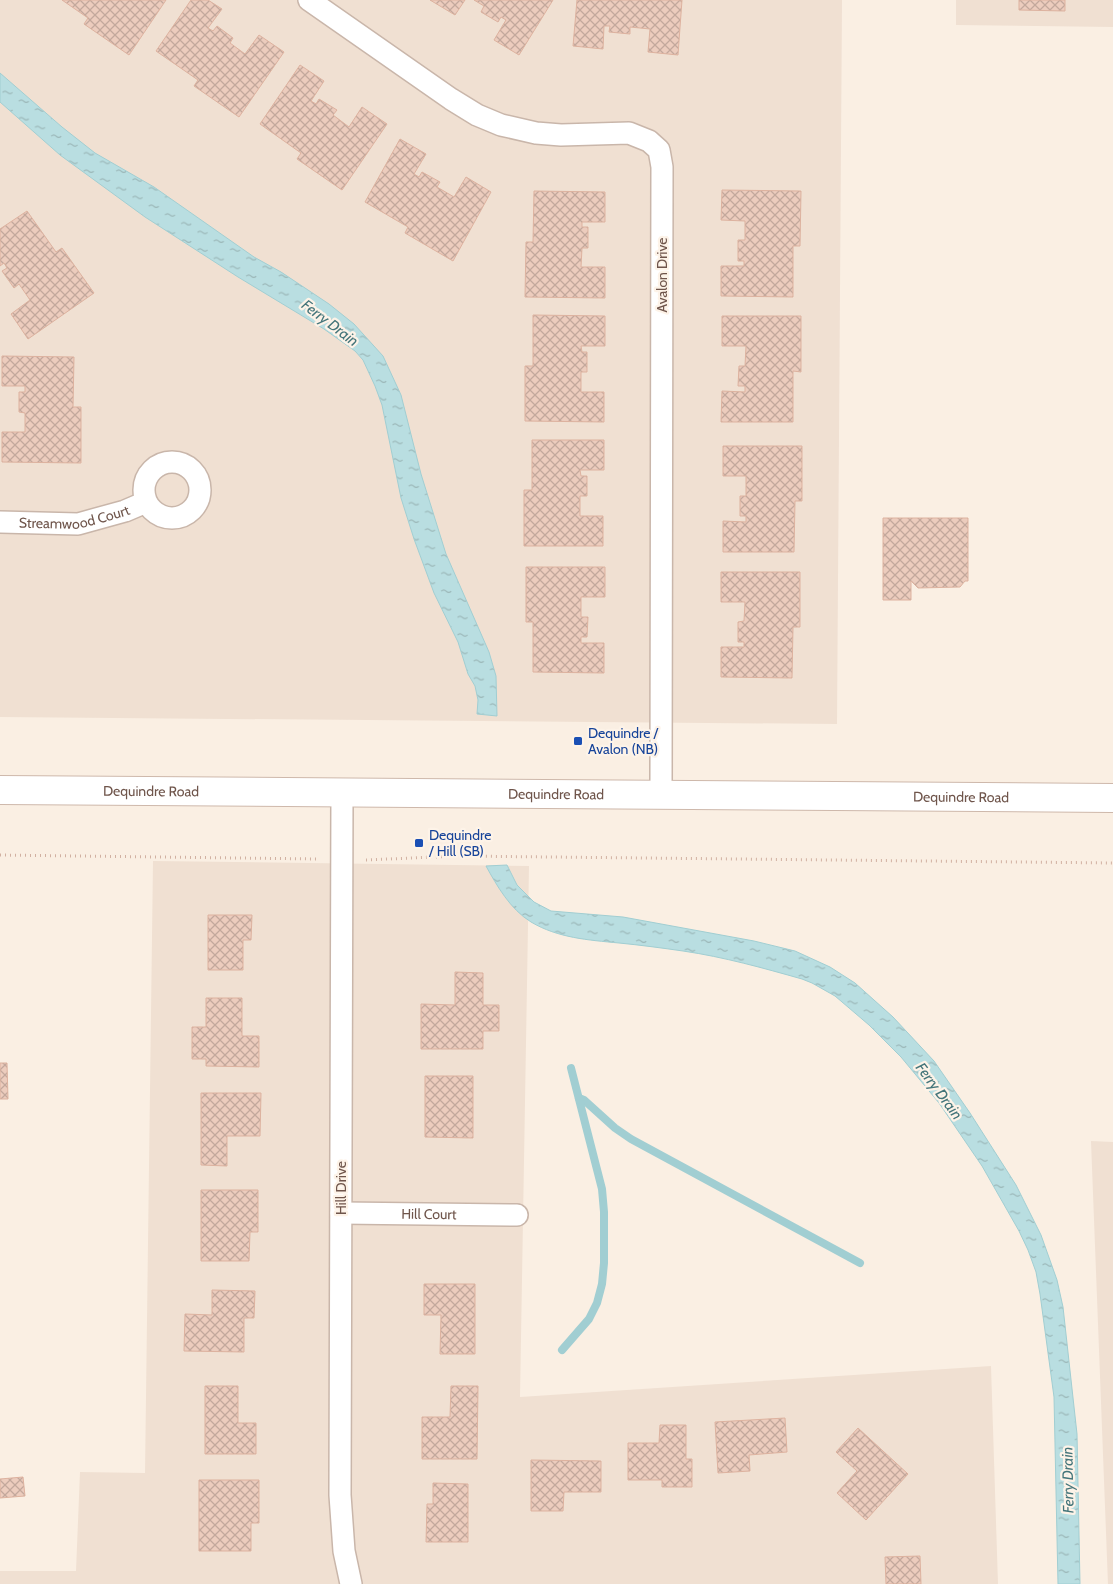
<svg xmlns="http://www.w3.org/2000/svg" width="1113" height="1584" font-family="Cabin,sans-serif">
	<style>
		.residential { fill: #f0e0d2 }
		.water { fill: url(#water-ripples); stroke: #a1ced2 }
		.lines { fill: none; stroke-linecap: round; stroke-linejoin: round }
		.stream { stroke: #a1ced2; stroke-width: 8 }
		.building { fill: url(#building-cross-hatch); stroke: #ddb29f }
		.minor-casing { stroke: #c9b6aa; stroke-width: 24 }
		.secondary-casing { stroke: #ceb8ab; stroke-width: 30 }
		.path { stroke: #d1b0a1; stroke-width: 3; stroke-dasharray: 1 4; stroke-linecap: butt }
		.minor { stroke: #fff; stroke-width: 21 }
		.secondary { stroke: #fff; stroke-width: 28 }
		.transit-dot { fill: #1a4fb4; stroke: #fdf3e8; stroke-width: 2 }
		.labels { text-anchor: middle; stroke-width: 4.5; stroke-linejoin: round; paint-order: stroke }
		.street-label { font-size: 14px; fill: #6f554b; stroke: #fdf3e8 }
		.transit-label { font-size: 14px; fill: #164399; stroke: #fdf3e8; text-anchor: start }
		.water-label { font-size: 15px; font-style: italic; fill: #44757a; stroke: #fdf3e8 }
	</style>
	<defs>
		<pattern id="water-ripples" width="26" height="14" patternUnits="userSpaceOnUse" patternTransform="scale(1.25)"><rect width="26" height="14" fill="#b9dee1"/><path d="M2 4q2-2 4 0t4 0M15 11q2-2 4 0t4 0" fill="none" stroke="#9bb7b8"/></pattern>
		<pattern id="building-cross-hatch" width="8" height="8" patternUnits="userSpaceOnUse" patternTransform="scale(1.25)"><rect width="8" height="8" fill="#ecccbd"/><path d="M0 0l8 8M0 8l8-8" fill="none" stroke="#c3a89c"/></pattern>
	</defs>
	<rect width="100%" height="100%" fill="#faefe3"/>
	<g class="residential">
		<path d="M0,0h842l-5,724 -837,-7z"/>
		<path d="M956,0h157v27l-157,-2z"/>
		<path d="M153,861l376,5 -9,531 471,-31 7,218h-998v-13h76l4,-99 65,1z"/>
		<path d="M1091,1141l22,1v442h-5z"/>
	</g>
	<g class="water">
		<path d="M0,73l62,54 33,26 59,34 100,70 27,15 48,32 25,20 29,32 18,39 20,79 25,80 43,98 7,24 1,40 -20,-2 1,-14 -3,-14 -7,-12 -10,-32 -24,-49 -20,-54 -13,-41 -19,-93 -7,-19 -12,-26 -8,-9 -31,-22 -86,-52 -93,-60 -85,-62 -60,-53z"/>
		<path d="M507,865l10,20 17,17 17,9 72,6 131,24 41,10 35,16 25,16 38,34 41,44 36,52 46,72 25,50 16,45 6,27 14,127 3,150h-22l-4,-187 -14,-103 -4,-22 -8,-22 -9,-19 -37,-65 -43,-63 -38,-46 -32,-32 -34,-29 -23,-13 -10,-4c-39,-11 -78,-22 -119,-28 -21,-3 -43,-6 -64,-8 -31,-3 -61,-5 -88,-21 -21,-13 -34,-36 -45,-56z"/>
	</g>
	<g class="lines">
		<g class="stream">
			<path d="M579,1098l5,2 31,28 16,11 229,124"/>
			<path d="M562,1350l27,-31 8,-16 5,-19 2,-21v-51l-2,-23 -31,-121"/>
		</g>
	</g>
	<g class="building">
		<path d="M62,0h104l-37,55 -45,-31 4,-6z"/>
		<path d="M191,0h17l14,9 -14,19 5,3 4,-5 16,12 -3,5 15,11 14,-19 25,17 -45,65 -45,-31 4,-6 -42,-29z"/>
		<path d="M430,0h35l-10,15z"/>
		<path d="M474,0h79l-34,55 -25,-15 12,-20 -5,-3 -3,5 -17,-10 3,-6z"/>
		<path d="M577,0h105l-4,55 -30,-3 2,-23 -20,-2v7l-21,-2 1,-6h-6l-1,23 -30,-3z"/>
		<path d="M1019,0h46v11l-46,-1z"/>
		<path d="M300,65l24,16 -13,20 5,3 3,-5 18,11 -4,5 16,12 13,-20 25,17 -45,66 -45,-31 4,-6 -41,-29z"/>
		<path d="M400,139l26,15 -12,20 5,3 3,-5 18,10 -3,5 17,10 12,-20 25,15 -38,69 -48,-28 3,-6 -43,-25z"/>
		<path d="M722,190l79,1 -1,55h-7v51l-72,-1v-30h23v-5h-6v-21h7v-19l-24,-1z"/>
		<path d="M534,191l71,1v30h-23v5h6v21h-6l-1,19h24v31l-80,-1 1,-55h7z"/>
		<path d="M27,211l29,41 6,-4 32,45 -66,46 -17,-25 19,-14 -11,-16 -5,4 -12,-17 5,-3 -3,-5 -4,3v-37z"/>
		<path d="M533,315l72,1v30h-24l1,6h5v20h-6v20h23v30l-79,-1v-55h8z"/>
		<path d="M722,316h79v56l-8,-1v51h-72l1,-31 23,1v-6h-7l1,-20h6l1,-20h-24z"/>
		<path d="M2,356l72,1 -1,50h8v56l-79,-1v-30h23v-19l-6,-1v-20h6v-6h-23z"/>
		<path d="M532,440h72v30h-24l1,6h6v20h-7v20h23v30h-79v-56h8z"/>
		<path d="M723,446h79v55h-7l-1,51h-71v-31l23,1v-6h-6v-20h6v-20h-23z"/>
		<path d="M883,518h85v63h-3l-5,6 -42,1 -7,-7v19h-28z"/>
		<path d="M526,567h79v30h-24v20h7l-1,20h-6v6h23v30l-71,-1v-50h-7z"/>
		<path d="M721,572h79v55h-7l-1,51 -71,-1v-30h23v-5h-6v-20l6,-1 1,-19h-24z"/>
		<path d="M208,915h44l-1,25h-8v30h-35z"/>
		<path d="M455,972l28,1v32h16v26h-16v18h-62v-45l34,1z"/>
		<path d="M206,998h36v38h17v31l-53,-1v-7h-14v-32h14z"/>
		<path d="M0,1063h7l1,36h-8z"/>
		<path d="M425,1076h48v62l-48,-1z"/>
		<path d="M201,1093h60l-1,43h-33v30l-26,-1z"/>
		<path d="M201,1190h57v42h-8l-1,29h-48z"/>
		<path d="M424,1284h51v70h-35l1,-39h-17z"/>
		<path d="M212,1290l43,1 -1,27h-10v34l-60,-1 1,-37 27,1z"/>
		<path d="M205,1386h33v37h18v31h-51z"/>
		<path d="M451,1386h27l-1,73h-55v-42h28z"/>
		<path d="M785,1418l2,34 -38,3 1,16 -32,2 -3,-51z"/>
		<path d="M660,1425h26v34h6v28h-30v-7h-34v-37h31z"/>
		<path d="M858,1428l50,46 -42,46 -29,-27 20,-22 -21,-19z"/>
		<path d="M531,1460l70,1v31h-37l-1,19h-32z"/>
		<path d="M23,1477l2,19 -25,2v-19z"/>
		<path d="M199,1480h60v43h-8v28h-52z"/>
		<path d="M433,1483l35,1v58h-42l1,-38h6z"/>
		<path d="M920,1556l1,28h-35l-1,-27z"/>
	</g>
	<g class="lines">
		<g class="minor-casing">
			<g id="minor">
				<path d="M309,0l142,99 26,16 24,10 35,8 25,2 68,-2 20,8 10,9 3,17 -1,628"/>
				<circle cx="172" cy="490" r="28"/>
				<path id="s1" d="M0,522l78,2 47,-13 21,-9"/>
				<path d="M342,792l-2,703 4,56 7,33"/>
				<path id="s2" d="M341,1213l176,2"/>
			</g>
		</g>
		<g class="secondary-casing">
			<g id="secondary">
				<path id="s3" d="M0,790l1113,8"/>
			</g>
		</g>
		<g class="path">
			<path d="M0,855l319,4"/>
			<path d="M366,860l91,-4 656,7"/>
		</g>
		<use href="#minor" class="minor"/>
		<use href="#secondary" class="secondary"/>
	</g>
	<g class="transit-dot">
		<rect x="573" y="736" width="10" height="10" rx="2.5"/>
		<rect x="414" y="838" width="10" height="10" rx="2.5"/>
	</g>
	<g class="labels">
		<g class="street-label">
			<text transform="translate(662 275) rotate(-90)" y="5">Avalon Drive</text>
			<text dy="5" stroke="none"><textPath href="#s1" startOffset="75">Streamwood Court</textPath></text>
			<text dy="5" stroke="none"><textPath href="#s3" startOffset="151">Dequindre Road</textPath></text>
			<text dy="5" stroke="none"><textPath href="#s3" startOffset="556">Dequindre Road</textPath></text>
			<text dy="5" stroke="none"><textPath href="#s3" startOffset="961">Dequindre Road</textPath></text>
			<text transform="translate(341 1188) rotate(-90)" y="5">Hill Drive</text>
			<text dy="5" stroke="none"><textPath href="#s2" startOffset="88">Hill Court</textPath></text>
		</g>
		<g class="transit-label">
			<text x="588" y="738">Dequindre /<tspan x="588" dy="16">Avalon (NB)</tspan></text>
			<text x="429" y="840">Dequindre<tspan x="429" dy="16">/ Hill (SB)</tspan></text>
		</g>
		<g class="water-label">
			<text transform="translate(330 323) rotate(37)" y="5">Ferry Drain</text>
			<text transform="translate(939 1091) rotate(53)" y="5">Ferry Drain</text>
			<text transform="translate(1068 1480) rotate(-91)" y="5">Ferry Drain</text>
		</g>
	</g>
</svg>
